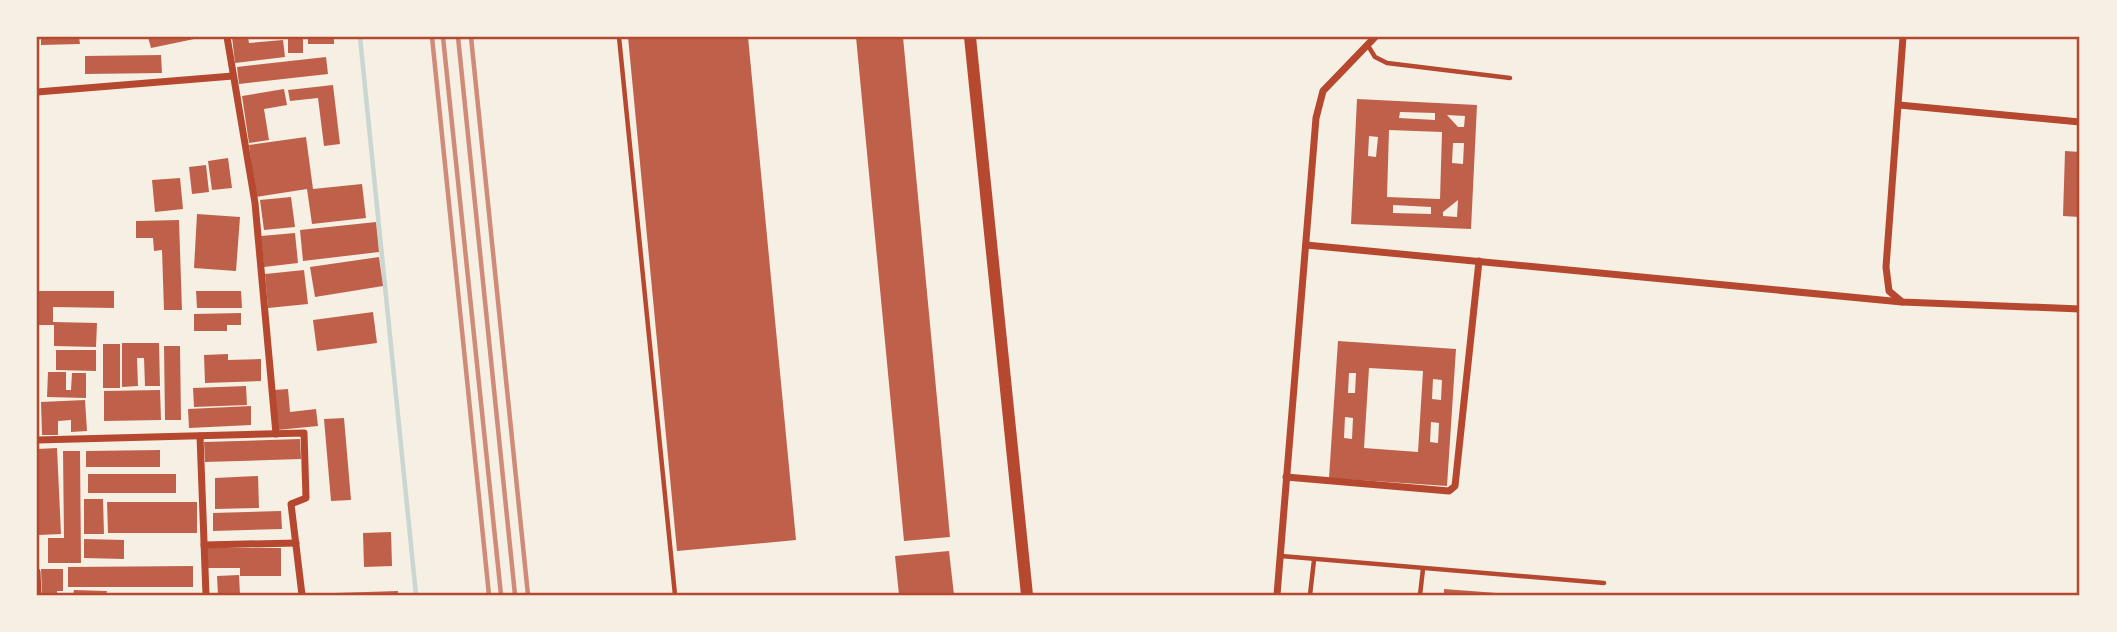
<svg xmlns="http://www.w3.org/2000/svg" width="2117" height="632" font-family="'Golos Text',sans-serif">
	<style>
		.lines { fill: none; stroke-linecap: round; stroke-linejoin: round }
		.stream { stroke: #c9d6d2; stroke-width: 4.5 }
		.building { fill: #bf614a; fill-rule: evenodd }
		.service { stroke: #b5482f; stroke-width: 4.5 }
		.minor { stroke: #b5482f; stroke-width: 7 }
		.tertiary { stroke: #b5482f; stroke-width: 12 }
		.rail { stroke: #cf8b77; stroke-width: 4.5 }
		.neatline { fill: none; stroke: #b5482f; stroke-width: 2.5 }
	</style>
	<rect width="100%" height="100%" fill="#f6efe4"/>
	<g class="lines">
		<path class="stream" d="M360,37l56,558"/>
	</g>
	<g class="building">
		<path d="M41,37h38l1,7 -39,1z"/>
		<path d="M148,37h51v1l-48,10z"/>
		<path d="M232,37h16l1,6 34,-3 2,17 -50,6z"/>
		<rect x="288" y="37" width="15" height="16"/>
		<rect x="308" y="37" width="26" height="7"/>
		<path d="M628,37h120l48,503 -119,11z"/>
		<path d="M856,37h47l47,500 -46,4z"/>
		<path d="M161,55l1,18 -77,1v-18z"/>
		<path d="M326,57l2,17 -89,10 -2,-17z"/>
		<path d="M333,85l7,59 -16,2 -6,-48 -28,3 -2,-11z"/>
		<path d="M284,89l3,16 -23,4 5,31 -20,3 -7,-47z"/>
		<path d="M1357,99l120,6 -6,124 -120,-5zM1400,112l35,1v7l-36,-2zM1447,115l18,1 -1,11h-6zM1389,130l53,2 -2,67 -53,-2zM1369,136l9,1 -2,20 -8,-1zM1453,143h11l-1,21 -11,-1zM1458,200l-1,17 -14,-1v-4zM1393,205l38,2v7l-38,-1z"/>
		<path d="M306,137l7,52 49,-5 4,34 -54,6 -5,-35 -51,8 -7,-52z"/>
		<path d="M2065,151l15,1v65l-17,-1z"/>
		<path d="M228,158l4,30 -20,2 -4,-29z"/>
		<path d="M206,165l3,27 -17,2 -3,-27z"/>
		<path d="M180,178l3,31 -28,3 -3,-32z"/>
		<path d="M291,197l4,30 -31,3 -4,-30z"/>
		<path d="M197,214l43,3 -4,54 -42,-3z"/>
		<path d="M179,220l3,90h-18l-2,-60 -8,1 -1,-13h-17v-17z"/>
		<path d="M376,222l3,30 -76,9 -3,-31z"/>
		<path d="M295,233l3,30 -34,4 -3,-31z"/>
		<path d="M379,257l4,29 -68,11 -5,-30z"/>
		<path d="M304,270l4,34 -40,4 -3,-34z"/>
		<path d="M37,291h77v17l-61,-1v15l44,1 -1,24 -42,-1v-21h-17z"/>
		<path d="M196,291h45l1,17h-45z"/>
		<path d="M373,312l4,31 -60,8 -4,-31z"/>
		<path d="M241,313v12h-14v6h-33v-17z"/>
		<path d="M1338,341l118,8 -9,137 -118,-8zM1369,368l54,3 -5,81 -54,-4zM1349,373h7l-1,20h-7zM1433,379l9,1 -1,20 -9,-1zM1345,417l8,1 -1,21 -8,-1zM1431,422l8,1 -1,20 -8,-1z"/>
		<path d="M122,343h37l1,43h-15l-1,-28h-7l1,28 -16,1z"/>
		<rect x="103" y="344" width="17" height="44"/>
		<path d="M164,346h16l1,74h-16z"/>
		<path d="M56,350h40v21l-40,-1z"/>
		<path d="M228,354v6l33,-1v22l-56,2 -1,-28z"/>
		<path d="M48,372h18v18h5l1,-17h14v25l-39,-1z"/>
		<path d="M246,386l1,19 -53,2 -1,-19z"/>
		<path d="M288,389l2,23 26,-3 2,17 -41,4 -3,-40z"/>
		<path d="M160,390l1,30 -57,1v-30z"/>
		<path d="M85,400l2,31 -16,1v-12l-13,1v14h-16l-1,-33z"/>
		<path d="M251,406v19l-62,3 -1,-19z"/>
		<path d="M344,418l7,82 -20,1 -7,-82z"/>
		<path d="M300,439l1,20 -96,3 -1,-20z"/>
		<path d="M57,448l4,86 -22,1 -2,-86z"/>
		<path d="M160,450v17h-74v-16z"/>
		<path d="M63,451h17l1,112h-33v-25h16z"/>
		<rect x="88" y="474" width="88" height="19"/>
		<path d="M258,476l1,32 -44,1v-31z"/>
		<path d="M84,499h19l1,35h-20z"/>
		<path d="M107,502h90v31h-89z"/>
		<path d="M281,511l1,18 -69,2v-18z"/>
		<path d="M391,532l1,34 -28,1 -1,-34z"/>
		<path d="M84,539l40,1v19l-40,-1z"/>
		<path d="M206,548h75v28h-41v-8h-34z"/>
		<path d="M949,551l5,44h-55l-4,-39z"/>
		<path d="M193,566v21h-125v-20z"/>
		<path d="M41,569h22v22h-6v4h-15z"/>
		<path d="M239,575l1,20h-22l-1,-19z"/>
		<path d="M1444,589l53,4v2h-53z"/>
		<path d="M74,590l33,1 -1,4h-33z"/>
		<path d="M398,591v4h-63v-2z"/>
	</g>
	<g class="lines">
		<g class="service">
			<path d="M619,37l56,558"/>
			<path d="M1367,44l8,13 12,6 123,15"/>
			<path d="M1281,556l323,27"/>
			<path d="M1310,595l4,-35"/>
			<path d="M1420,595l3,-26"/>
		</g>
		<g class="minor">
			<path d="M227,37l28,166 21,231"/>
			<path d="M1903,37l-17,230 3,24 13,11 178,7"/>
			<path d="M37,92l196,-16"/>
			<path d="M1899,105l181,17"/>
			<path d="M1306,245l596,57"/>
			<path d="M200,436l6,159"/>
			<path d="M37,440l267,-7 2,65 -15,6 11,91"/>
			<path d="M1286,477l163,14 6,-5 24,-225"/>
			<path d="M204,545l92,-2"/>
			<path d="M37,572l1,23"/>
			<path d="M1277,595l39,-477 7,-27 52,-54"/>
		</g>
		<path class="tertiary" d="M970,37l57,558"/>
		<g class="rail">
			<path d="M432,37l57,558"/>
			<path d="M443,37l58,558"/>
			<path d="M458,37l57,558"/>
			<path d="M471,37l57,558"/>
		</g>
	</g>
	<rect width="2117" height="632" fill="none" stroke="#f6efe4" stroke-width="77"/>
	<rect x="38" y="38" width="2040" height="556" class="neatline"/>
</svg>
